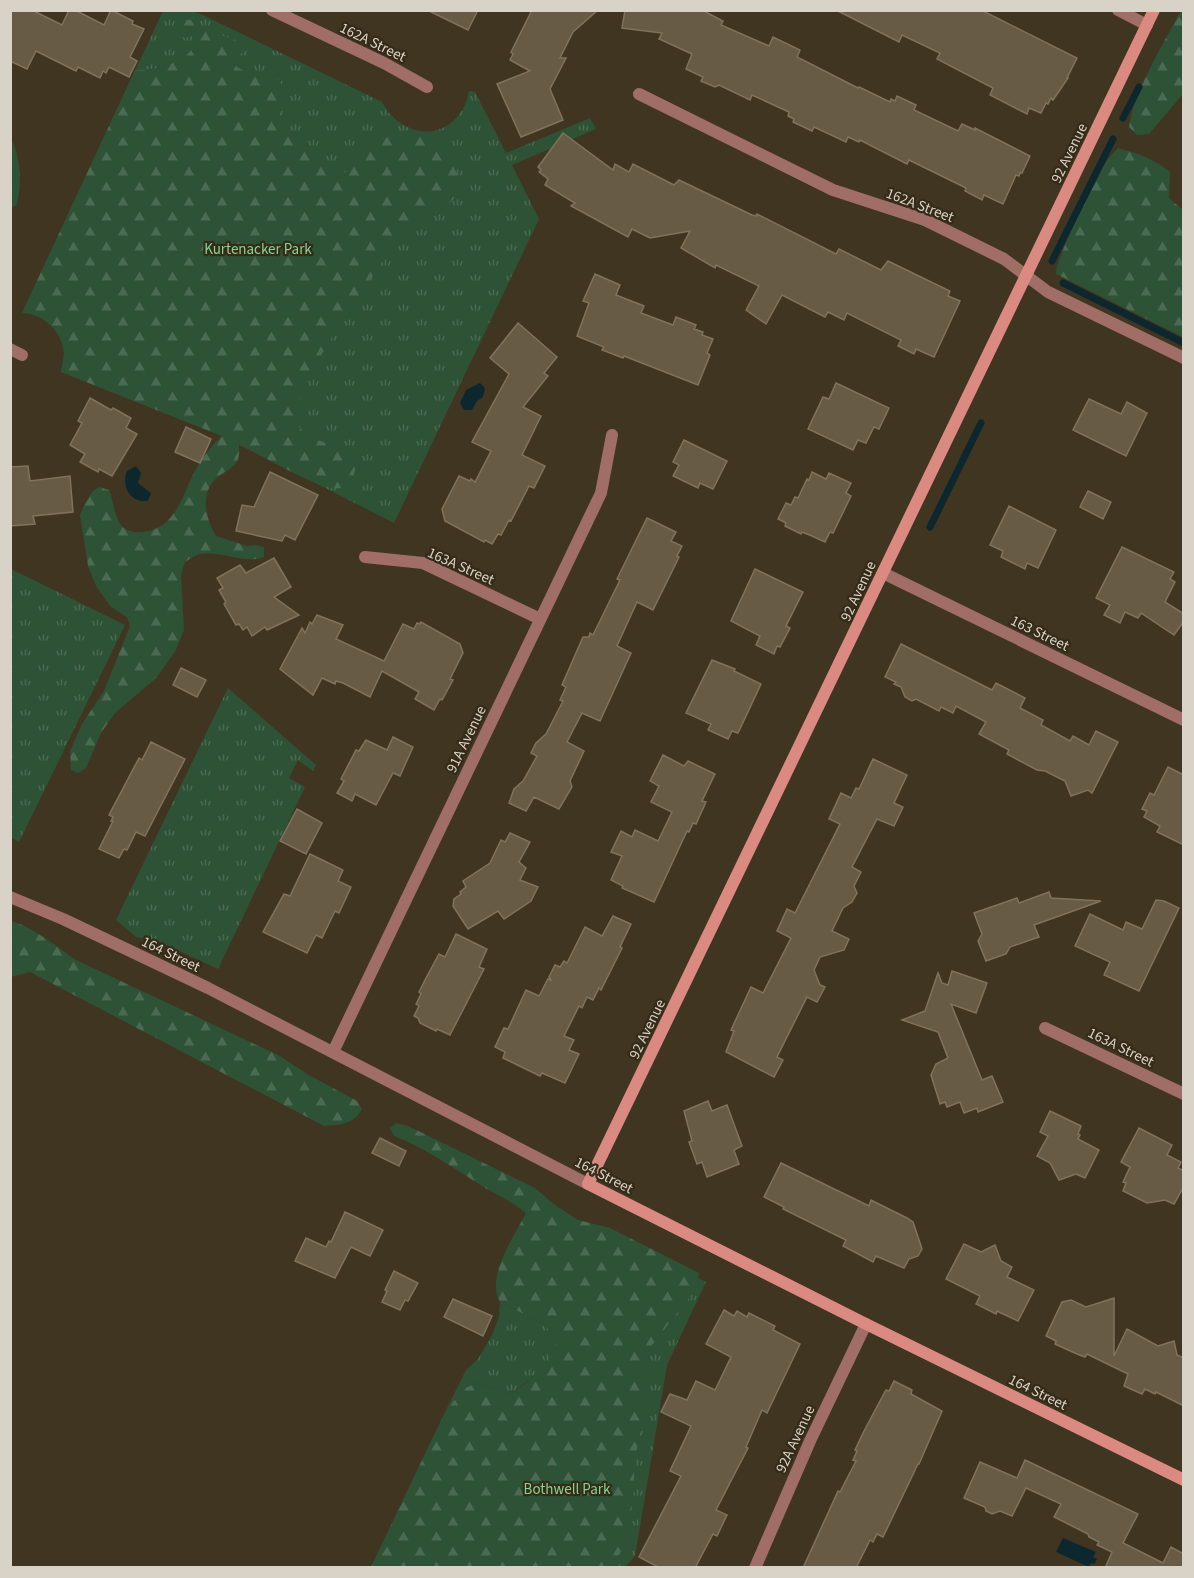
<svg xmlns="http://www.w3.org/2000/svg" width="1194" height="1578" font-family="'Source Sans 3',sans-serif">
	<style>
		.grass { fill: url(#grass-tufts) }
		.forest { fill: url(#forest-firs) }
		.water { fill: #0c272e }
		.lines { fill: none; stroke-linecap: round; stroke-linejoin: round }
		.stream { stroke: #0c272e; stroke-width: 7 }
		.building { fill: #675b46; stroke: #80735d; stroke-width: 1.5 }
		.street { stroke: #a06d67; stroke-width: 12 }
		.secondary { stroke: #da8a81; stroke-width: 12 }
		.labels { text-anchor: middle; stroke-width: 4.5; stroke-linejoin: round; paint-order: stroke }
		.street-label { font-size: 15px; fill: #d9d3c7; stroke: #352b17 }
		.park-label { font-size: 15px; fill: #83d497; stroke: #352b17 }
	</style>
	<defs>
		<pattern id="grass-tufts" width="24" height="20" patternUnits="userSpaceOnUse" patternTransform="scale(1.5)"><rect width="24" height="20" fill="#2d5236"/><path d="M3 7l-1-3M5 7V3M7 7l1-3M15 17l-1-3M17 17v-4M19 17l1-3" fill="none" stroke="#4b6a52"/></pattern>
		<pattern id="forest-firs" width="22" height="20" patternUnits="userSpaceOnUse" patternTransform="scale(1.5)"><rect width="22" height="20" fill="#2d5236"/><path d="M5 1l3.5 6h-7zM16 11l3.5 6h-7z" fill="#4b6a52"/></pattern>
	</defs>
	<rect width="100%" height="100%" fill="#403521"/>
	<g class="grass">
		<path d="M163,11h28l12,4 179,87c14,28 52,42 75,15 7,-8 10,-16 12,-26l6,1 31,61 84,-35 6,11 -84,36 27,54 -145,304 -171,-87 -162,-64c1,-6 3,-13 3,-19 -1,-22 -22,-40 -42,-40z"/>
		<path d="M11,569l114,56 -106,217 -9,-5z"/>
		<path d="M228,688l88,77 -3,6 -15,-11 -9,18 16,9 -87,182 -60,-28 -22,-4 -20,-17z"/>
		<path d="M605,1232l101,50 -39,83 -32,191 -10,11h-180l92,-193 -28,21 -32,-12 -14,6 -19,25 22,-44 12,-11 14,-24 7,-18 1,-15 45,23 9,11z"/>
	</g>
	<g class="forest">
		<path d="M1184,11l-1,83 -34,40 -12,1 -8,-8c5,-36 34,-82 51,-115z"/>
		<path d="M183,20h8c15,18 35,11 52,25l-1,8 -6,4 -3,6c12,16 48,5 51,28 2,7 -4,15 -5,23 15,24 31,44 54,62 32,-3 21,-37 45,-47 10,-4 22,1 32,4 9,4 18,3 27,6 18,6 22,37 22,53 -10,16 -27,22 -43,32 -10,6 -17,14 -24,23 -17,26 -108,151 -95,176 13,24 41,16 58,34 2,11 -1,27 -14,31 -18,5 -82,-35 -102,-43 1,18 -3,20 -17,29 -23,14 -18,42 -6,62l31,10 9,-1 8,2v10c-20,8 -45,-8 -67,-2 -4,1 -8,5 -12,7l-4,12 3,56 -8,20 -20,28 -41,35 -14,20 -15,35 -8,5 -7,-3 -1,-19 12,-27 22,-33 26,-65 -3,-9 -16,-10 -15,-21 -8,-20 -8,-51 5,-12 8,-12 6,-4 10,3c5,11 5,30 15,38 5,4 13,5 18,4 35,-3 40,-38 54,-63 7,-12 16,-24 26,-33l-161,-64c1,-6 3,-13 3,-19 -1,-22 -22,-40 -42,-40l113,-243c21,0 52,-6 61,-28l-4,-6 -8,2 -5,-5 -1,-8z"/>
		<path d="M10,136c11,23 12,44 7,69l-6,3z"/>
		<path d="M1118,148c18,5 37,11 52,24l-1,26 14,12v127l-127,-63c-1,-14 40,-97 50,-112 3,-5 8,-9 12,-14z"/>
		<path d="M11,921c24,7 44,25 65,39l204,96 27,18 50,27 5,8c-8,15 -21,16 -38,17l-294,-154 -19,5z"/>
		<path d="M396,1123l12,3 127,62 20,17 23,15 32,8 89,45 -3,16 -44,56 -11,35 4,10 -11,81c1,20 -4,59 -11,77 -3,7 -10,14 -15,19h-237l73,-153 19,-25 14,-6 32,12 17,-12 22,-20 10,-22 -13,-16 -45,-23c-15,-25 15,-67 26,-89 -14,-12 -32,-19 -47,-29 -29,-18 -54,-36 -85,-48l-4,-8z"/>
	</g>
	<g class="water">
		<path d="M480,383l5,5 -2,9 -6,4 -5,9h-8l-4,-7 6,-13z"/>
		<path d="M136,466l5,7 -3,10 13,10 -3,8c-18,2 -27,-15 -21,-30z"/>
		<path d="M1063,1538l33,14 -3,5 4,2 -3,5 -3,-1 -2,4 -33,-15z"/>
	</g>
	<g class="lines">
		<g class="stream">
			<path d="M1123,118l16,-31"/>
			<path d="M1052,261l61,-122"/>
			<path d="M1063,283l121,60"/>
			<path d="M930,527l51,-104"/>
		</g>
	</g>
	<g class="building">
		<path d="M10,10h22l30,15 7,-15h6l29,15 7,-15 22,11 -1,3 12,5 -14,28 7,4 -8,16 -20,-10 -3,6 -3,-2 -3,7 -22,-11 -2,4 -40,-20 -9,18 -17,-8z"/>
		<path d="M427,10h51l-10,20z"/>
		<path d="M532,10h66l-25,22 -13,26h6l-16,31 13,31 -42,17 -24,-53 33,-13 -20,-11 3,-6 -2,-2z"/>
		<path d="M625,10h77l21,11 -2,4 48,21 4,-9 27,13 -3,7 61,31 1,-1 31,15 1,-3 4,2 2,-5 19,9 -2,5 44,21 4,-7 13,6v-2l55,28 -8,17h-2l-1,3 -3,-1 -13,29 -19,-9 -2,5 -17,-9 1,-3 -57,-28 -2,4 -47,-24 -1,2 -11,-5 -2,5 -32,-15 -2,4 -19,-9 1,-3 -6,-3 1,-4 -37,-17 -2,5 -31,-15 -4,2 -14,-6 2,-4 -17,-8 6,-15 -33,-15 3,-6 -40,-5z"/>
		<path d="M836,10h145l96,48 -10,20h1l-15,22 -2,-2 -3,6 -2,-1 -5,10 -12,-5 -2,6 -37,-19 3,-7 -56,-29 3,-6 -38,-18 -3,7z"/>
		<path d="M563,133l50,37 2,-6 14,8 4,-8 41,21 5,-5 73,35 4,1 1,-2 79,40 3,-5 42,21 7,-9 62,30 -2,5 12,5 -26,56 -18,-8 -2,5 -16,-8 3,-6 -54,-27 -3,7 -16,-8 -3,5 -43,-22 -16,29 -20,-14 13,-24 -43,-21 -1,3 -34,-20 9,-17 -40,7 -18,-9 -4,8 -57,-31 4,-3 -30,-18 3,-6 -9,-7 2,-2 -3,-3z"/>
		<path d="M595,274l25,11 -4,10 28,11 -3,7 32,12 3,-8 20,8 -2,4 9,3 -1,3 11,4 -6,14 3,2 -12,30 -74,-29 -1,2 -21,-8 2,-3 -27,-11 12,-33 -6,-2z"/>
		<path d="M518,323l39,34 -13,16 4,3 -25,31 18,9 -19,39 23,11 -11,22 -5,-2 -18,35 -2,-1 -8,15 -3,-1 -6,10 -7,-4 -1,2 -39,-21 -3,-12 17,-33 11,5 1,-2 4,3 16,-31 -19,-9 37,-68 -19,-16z"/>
		<path d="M836,383l53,25 -10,21 -5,-2 -8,16 -8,-3 -5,10 -45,-21 15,-32 6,2z"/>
		<path d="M90,398l21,12 2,-2 18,10 -5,10 11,6 -25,42 -13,-7 -1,3 -18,-10 5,-8 -15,-9 12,-22 -4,-2z"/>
		<path d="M1089,399l32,15 6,-12 20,11 -21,43 -53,-26z"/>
		<path d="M186,427l25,12 -11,24 -25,-11z"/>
		<path d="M684,440l43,21 -14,28 -13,-6 -2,5 -25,-12 6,-11 -6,-3z"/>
		<path d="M28,466l2,15 40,-5 3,36 -40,4 2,8 -25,2v-59z"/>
		<path d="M270,472l48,23 -23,45 -10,-5 -3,6 -46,-10 6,-26 12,2z"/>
		<path d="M812,472l14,7 3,-6 22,10 -5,10 5,3 -18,37 -3,-1 -5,10 -13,-6 -10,-4 -1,2 -16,-8 1,-3 -8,-4 8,-16 5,2 4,-8 3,1 9,-19 2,1z"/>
		<path d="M1088,491l23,11 -8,17 -23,-12z"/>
		<path d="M1009,506l47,24 -18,38 -11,-5 -2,6 -24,-12 2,-6 -13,-6z"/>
		<path d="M647,518l29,14 -5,9 11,5 -5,10 2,1 -26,53 -16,-8 -20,44 14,7 -31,68 -18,-8 -15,29 17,9 -14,30 2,6 -13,22 -25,-12 -8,14 -17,-8 5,-14 9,-8 14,-25 -6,-3 5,-10 10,-9 17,-33 -3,-1 6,-13 -4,-2 21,-48h6l1,-4 3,2 27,-55 -3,-1z"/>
		<path d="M1122,547l52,25 -4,7 5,3 -10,20 19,12v7l-10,14 -33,-22 -3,5 -13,-6 -5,11 -16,-8 6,-10 -14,-7z"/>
		<path d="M274,558l17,29 -17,10 25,18 -32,15 -2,-3 -13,9 -5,-9 -4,3 -4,-6 -3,1 -12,-21 2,-2 -7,-12 4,-2 -6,-10 23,-13 6,8z"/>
		<path d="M755,569l48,23 -17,34 4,2 -10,19 -3,-1 -3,8 -18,-9 4,-9 -29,-15z"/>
		<path d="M317,615l26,10 -7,14 48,22 19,-37 11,5 3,-6 3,1 1,-2 39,22 3,9 -13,26 3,1 -11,20 -2,-1 -6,11 -19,-11 4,-7 -37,-21 -12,26 -27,-14 -7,-2 -1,3 -13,-6 -9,17 -33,-26 22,-41 3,5 5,-11 2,2z"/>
		<path d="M901,644l91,46 4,-7 29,15 -5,10 23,12 -2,5 29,16 3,-5 16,9 7,-14 22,11 -26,51 -4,-3 -17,6 -6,-15 -20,-10 -8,-1 -30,-16 2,-4 -30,-16 7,-12 -30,-16 -3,7 -12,-6 -2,4 -23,-12 -4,2 -7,-4 -4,-10 -7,-3 2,-2 -11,-5z"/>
		<path d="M712,660l23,9 -1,2 27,13 -23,49 -6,-2 -4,8 -20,-9 3,-6 -25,-11z"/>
		<path d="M181,668l25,12 -9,17 -24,-12z"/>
		<path d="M393,737l20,10 -13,29 -7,-3 -17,32 -21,-11 -3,7 -15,-8 7,-12 -3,-2 15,-29 3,1 7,-11 21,10z"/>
		<path d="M151,742l34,17 -40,77 -9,-4 -9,18 -3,-1 -5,9 -20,-9 14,-28h-2l2,-4 -4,-2 30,-57 3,2z"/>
		<path d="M663,755l21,11 4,-5 27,13 -13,27 4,1 -10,22 -3,-1 -4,9 -2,-1 -33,71 -32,-14 1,-2 -12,-6 11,-24 -11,-4 10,-21 11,6 3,-7 23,11 14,-29 -21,-10 8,-16 -9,-5z"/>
		<path d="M873,759l34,16 -13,28 9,4 -9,19 -17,-7 -25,48 9,5 -7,14 3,7 -5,9 -9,6 -11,23 17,8 -5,11 -24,7 -6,13 6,15 5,2 -8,15 -10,-5 -30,60 6,3 -9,17 -48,-25 8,-21 -3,-1 20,-43 12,6 28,-55 -14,-7 10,-22 8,4 45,-89 -11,-5 12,-26 10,5 5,-10 3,1z"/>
		<path d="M1168,767l16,8v70l-27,-13 3,-6 -16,-9 3,-6 -5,-2 8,-16 4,2z"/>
		<path d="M297,809l25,14 -16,31 -26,-13z"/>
		<path d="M510,833l20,9 -11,20 7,6 -6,12 18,7 -7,14 -27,18 -6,-8 -30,18 -15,-23 1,-7 7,-5 -1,-2 6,-5 -3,-6 27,-18 11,-23 4,2z"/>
		<path d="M310,854l33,16 -5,11 13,6 -12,26 -4,-2 -13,27 -6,-3 -9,18 -44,-21 21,-38 6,2z"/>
		<path d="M1049,892l2,6 50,3 -67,24 5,12 -29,10 -4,7 -20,7 -8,-20 4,-7 -8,-21 43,-15 2,5z"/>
		<path d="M1156,900l8,1 15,7 -40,83 -35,-16 6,-13 -35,-16 15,-32 33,16 3,-8 16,7z"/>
		<path d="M613,916l18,8 -11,23 2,1 -21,42 -2,-2 -6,12 -6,-3 -5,11 -3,-2 -15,30 10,4 -5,10 10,4 -14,29 -23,-10 -2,3 -37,-18 2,-6 -10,-5 9,-19 4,1 18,-39 13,6 9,-17 3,1 -2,-3 6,-12 5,2 4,-6 3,2 18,-36 17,9z"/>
		<path d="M456,934l31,15 -8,18 5,2 -34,66 -13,-6 -1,2 -16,-8 -2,-5 -4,-2 5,-10 -3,-2 5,-10 -2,-2 7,-14 13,-24 6,3z"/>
		<path d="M952,971l35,12 -11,30 -25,-9 31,76 10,-4 11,26 -25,10 -1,-4 -13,5 -4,-11 -13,5 -2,-5 -5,2 -9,-29 5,-11 12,-6 -10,-26 -36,-12 23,-9 13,-38 4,10 6,2z"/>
		<path d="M708,1101l4,10 15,-6 15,41 -8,4 5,14 -32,13 -5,-15 -5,2 -8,-22 3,-1 -8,-30z"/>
		<path d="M1050,1111l31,15 -3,8 2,1 -2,4 21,11 -14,28 -9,-4 -17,6 -9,-17 -13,-7 11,-20 -8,-4z"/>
		<path d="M1139,1128l33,17 -5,10 14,7 -3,6 6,3v15l-10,18 -9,-4 -18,3 -24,-12 3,-8 -3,-1 7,-15 -9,-5z"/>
		<path d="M380,1138l26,13 -7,15 -27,-13z"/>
		<path d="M781,1163l88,43 2,-6 36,18 6,4 9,27 -4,7 -9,3 -5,9 -28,-12 -3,6 -30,-16 3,-6 -63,-31 1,-2 -20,-10z"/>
		<path d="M345,1212l38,18 -13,26 -19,-9 -16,31 -40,-17 11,-23 20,9 3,-6 2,1z"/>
		<path d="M964,1244l17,8 14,-7 6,16 11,6 -5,10 27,13 -16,31 -21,-10 -1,3 -20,-10 4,-8 -34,-17z"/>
		<path d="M394,1271l24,12 -10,18 -3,-1 -5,10 -18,-8 5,-11 -2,-1z"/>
		<path d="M1114,1298v58l13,-27 31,17 16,-5 3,14 7,3v48l-28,-14 -1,2 -10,-5 -3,5 -18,-8 4,-12 -41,-20 -2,3 -8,-3 -22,-10 1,-3 -10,-5 16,-34 9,-2 15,7z"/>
		<path d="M453,1299l39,17 -9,20 -39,-19z"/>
		<path d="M724,1310l10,6 3,-5 10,6 2,-4 26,13 -2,4 27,14 -33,69 -5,-3 -16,37 2,1 -32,62 11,5 -10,21 -4,-2 -18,34h-35l-21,-11 42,-81 -11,-5 21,-45 -30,-14 9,-18 17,6 9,-19 19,9 16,-33 -25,-13z"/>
		<path d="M894,1381l18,9 -1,4 31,17 -23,53h-1l-35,73 -6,-3 -4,8 -3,-2 -14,28h-53l35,-77 2,1 16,-31 -3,-1 4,-9 -2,-1 9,-19 22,-41 3,1z"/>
		<path d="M1025,1460l113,54 -15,29 40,20 8,-16 13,7v14h-79l7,-16 -15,-7 2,-3 -10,-5 -1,-3 -34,-17 7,-13 -35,-16 -14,28 -12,-5 -8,3 -6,-3 -1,-4 -21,-9 16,-36 37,16z"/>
	</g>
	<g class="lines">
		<g class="street">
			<path d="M272,10l112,53 43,24"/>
			<path d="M1118,10l29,15"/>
			<path d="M639,94l194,96 92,30 79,39 44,33 136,66"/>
			<path d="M10,349l12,6"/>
			<path d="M365,557l58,6 117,56"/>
			<path d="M883,573l301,147"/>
			<path d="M10,897l53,22 145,69 380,196"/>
			<path d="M1045,1028l139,66"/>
			<path d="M333,1052l268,-559 11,-58"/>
			<path d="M755,1568l55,-127 56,-117"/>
		</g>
		<path class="secondary" d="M1154,10l-566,1174 278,140 318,156"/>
	</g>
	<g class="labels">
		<g class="street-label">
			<text transform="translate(373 42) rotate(26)" y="5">162A Street</text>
			<text transform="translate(1069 153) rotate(-64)" y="5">92 Avenue</text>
			<text transform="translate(920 205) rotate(21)" y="5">162A Street</text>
			<text transform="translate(461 566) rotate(24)" y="5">163A Street</text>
			<text transform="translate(858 591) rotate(-65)" y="5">92 Avenue</text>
			<text transform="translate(1040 633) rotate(26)" y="5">163 Street</text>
			<text transform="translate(466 739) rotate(-64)" y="5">91A Avenue</text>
			<text transform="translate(171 954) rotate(26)" y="5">164 Street</text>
			<text transform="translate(647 1029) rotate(-64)" y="5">92 Avenue</text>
			<text transform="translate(1121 1047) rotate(26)" y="5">163A Street</text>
			<text transform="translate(604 1175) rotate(27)" y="5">164 Street</text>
			<text transform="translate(1038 1392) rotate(26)" y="5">164 Street</text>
			<text transform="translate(795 1439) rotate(-65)" y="5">92A Avenue</text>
		</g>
		<g class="park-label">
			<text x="258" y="254">Kurtenacker Park</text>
			<text x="567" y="1494">Bothwell Park</text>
		</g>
	</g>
	<rect width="1194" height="1578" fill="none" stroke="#d9d3c7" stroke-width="24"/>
</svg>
